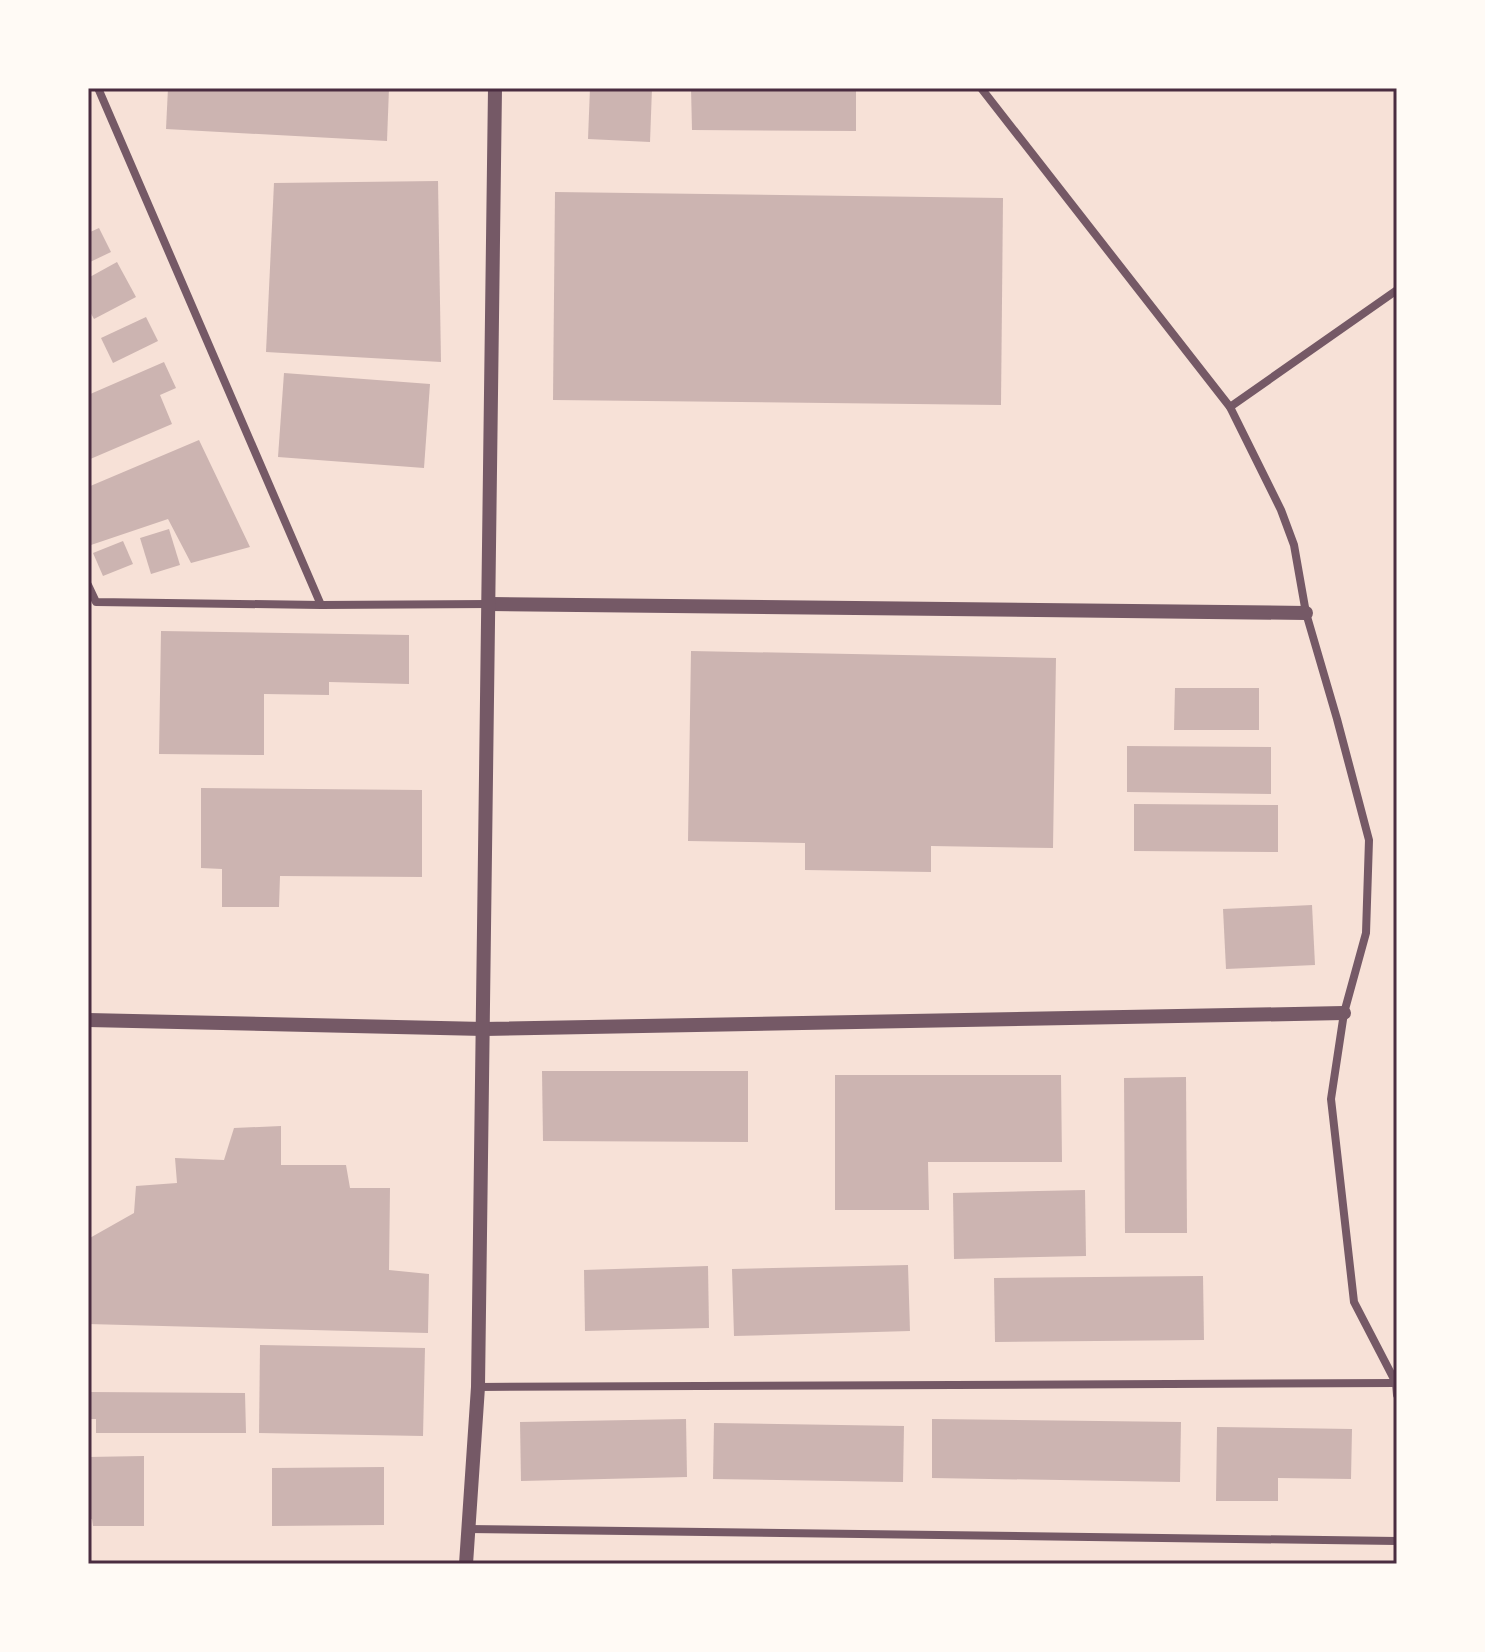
<svg xmlns="http://www.w3.org/2000/svg" width="1485" height="1652" font-family="'PT Sans Narrow',sans-serif">
	<style>
		.building { fill: #ccb4b1 }
		.lines { fill: none; stroke-linecap: round; stroke-linejoin: round }
		.minor { stroke: #755966; stroke-width: 8 }
		.tertiary { stroke: #755966; stroke-width: 14 }
		.neatline { fill: none; stroke: #4a2c40; stroke-width: 3 }
	</style>
	<rect width="100%" height="100%" fill="#f7e1d7"/>
	<g class="building">
		<path d="M168,88h221l-2,53 -221,-12z"/>
		<path d="M590,88h62l-2,54 -62,-3z"/>
		<path d="M691,88h165v43l-164,-1z"/>
		<path d="M438,181l3,181 -175,-10 8,-169z"/>
		<path d="M555,192l448,6 -2,207 -448,-5z"/>
		<path d="M99,228l12,24 -23,11v-30z"/>
		<path d="M117,262l19,35 -42,22 -6,-11v-30z"/>
		<path d="M146,317l12,24 -45,22 -12,-25z"/>
		<path d="M164,362l12,26 -16,7 12,29 -84,36v-65z"/>
		<path d="M284,373l146,11 -6,84 -146,-11z"/>
		<path d="M199,440l51,107 -59,16 -23,-44 -80,27v-59z"/>
		<path d="M169,529l11,36 -29,9 -11,-36z"/>
		<path d="M123,541l10,23 -30,12 -10,-23z"/>
		<path d="M161,631l248,4v49l-80,-2v13l-65,-1v61l-105,-1z"/>
		<path d="M691,651l365,7 -3,190 -122,-2v26l-126,-2v-27l-117,-2z"/>
		<path d="M1175,688h84v42h-85z"/>
		<path d="M1127,746l144,1v47l-144,-2z"/>
		<path d="M201,788l221,2v87l-142,-1 -1,31h-57v-38l-21,-1z"/>
		<path d="M1134,804l144,1v47l-144,-1z"/>
		<path d="M1312,905l3,60 -89,4 -3,-60z"/>
		<path d="M542,1071h206v71l-205,-1z"/>
		<path d="M835,1075h226l1,87h-134l1,48h-94z"/>
		<path d="M1186,1077l1,156h-62l-1,-155z"/>
		<path d="M281,1126v39h65l4,23h40l-1,82 40,4 -1,59 -340,-9v-85l46,-26 2,-27 41,-3 -2,-25 49,2 10,-32z"/>
		<path d="M1085,1190l1,66 -132,3 -1,-66z"/>
		<path d="M908,1265l2,66 -176,5 -2,-67z"/>
		<path d="M708,1266l1,62 -124,3 -1,-61z"/>
		<path d="M1203,1276l1,64 -209,2 -1,-64z"/>
		<path d="M260,1345l165,3 -2,88 -164,-3z"/>
		<path d="M88,1392l157,1 1,40h-150v-14h-8z"/>
		<path d="M686,1419l1,58 -166,4 -1,-59z"/>
		<path d="M932,1419l249,3 -1,60 -248,-4z"/>
		<path d="M714,1423l190,3 -1,56 -190,-3z"/>
		<path d="M1217,1427l135,2 -1,50 -73,-1v23h-62z"/>
		<path d="M144,1456v70h-51l-1,-7h-4v-62z"/>
		<path d="M384,1467v58l-112,1v-58z"/>
	</g>
	<g class="lines">
		<g class="minor">
			<path d="M98,88l223,517 168,-1"/>
			<path d="M981,88l249,319 51,103 13,35 12,68 31,106 32,121 -3,93 -22,80 -13,86 23,203 42,81 1,12"/>
			<path d="M1230,407l167,-117"/>
			<path d="M88,585l8,17 225,3"/>
			<path d="M478,1387l918,-4"/>
			<path d="M468,1529l929,12"/>
		</g>
		<g class="tertiary">
			<path d="M490,604l816,9"/>
			<path d="M88,1020l396,9 860,-16"/>
			<path d="M466,1564l12,-177 17,-1299"/>
		</g>
	</g>
	<rect width="1485" height="1652" fill="none" stroke="#fffaf5" stroke-width="180"/>
	<rect x="90" y="90" width="1305" height="1472" class="neatline"/>
</svg>
